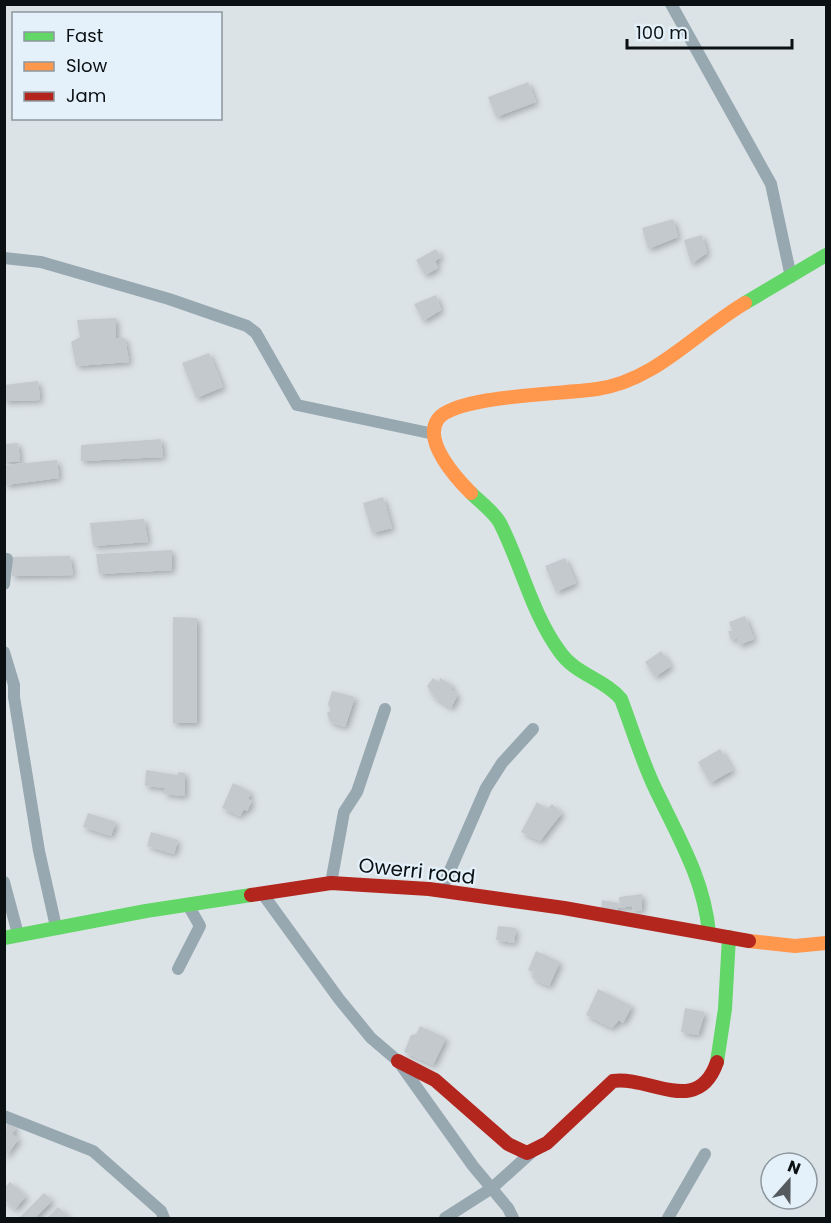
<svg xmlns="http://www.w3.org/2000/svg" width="831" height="1223" font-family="Poppins,sans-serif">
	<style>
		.building { fill: #c4c9cd; filter: url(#shadow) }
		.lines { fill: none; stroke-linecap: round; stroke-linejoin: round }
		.street { stroke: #97a8b1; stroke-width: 12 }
		.fast { stroke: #63d668; stroke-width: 14 }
		.slow { stroke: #ff974d; stroke-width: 14 }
		.jam { stroke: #b3261e; stroke-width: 14 }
		.labels { text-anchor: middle; stroke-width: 4.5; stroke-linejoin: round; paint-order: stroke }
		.street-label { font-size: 20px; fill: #0b1012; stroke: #e4f1fa }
	</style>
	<defs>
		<filter id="shadow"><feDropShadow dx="3" dy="3" stdDeviation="3" flood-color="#0004"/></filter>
	</defs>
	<rect width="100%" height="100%" fill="#dce3e7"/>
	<g class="building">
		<path d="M528,82l8,20 -40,15 -8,-20z"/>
		<path d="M673,219l5,18 -30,12 -6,-21z"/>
		<path d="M702,235l5,18 -16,11 -7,-24z"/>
		<path d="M436,249l5,8 -6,4 3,7 -13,7 -9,-15z"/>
		<path d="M436,295l5,15 -18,11 -9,-17z"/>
		<path d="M116,318v20h9l4,24 -53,4 -5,-24 9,-5 -3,-17z"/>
		<path d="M209,353l14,34 -27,11 -14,-35z"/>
		<path d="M38,381l2,19 -36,1v-16z"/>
		<path d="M161,439l2,18 -82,4v-16z"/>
		<path d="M18,443l2,18 -16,1v-18z"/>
		<path d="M57,460l2,18 -54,7v-20z"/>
		<path d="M383,497l9,31 -20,5 -9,-30z"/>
		<path d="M144,519l4,23 -55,4 -3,-23z"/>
		<path d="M172,550v20l-73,4 -3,-20z"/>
		<path d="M70,556l3,19 -61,1 -1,-19z"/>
		<path d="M565,558l11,25 -20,9 -11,-26z"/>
		<path d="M745,616l9,23 -15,6 -2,-7 -6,2 -3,-9h4l-3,-9z"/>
		<path d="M173,617l24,1v105h-24z"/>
		<path d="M661,651l10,15 -16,11 -10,-15z"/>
		<path d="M433,678l6,4 1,-4 12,7 -1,5 7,4 -7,14 -17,-11 -7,-11z"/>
		<path d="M332,691l23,6 -10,30 -15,-5 -3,-9 4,-3 -3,-6z"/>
		<path d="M720,749l13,21 -23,13 -12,-21z"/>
		<path d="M146,770l31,5 2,-3 6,1v23l-21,-2 1,-6 -20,-2z"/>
		<path d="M233,783l18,9 -3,7 4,2 -5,10 -3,-2 -4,7 -18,-8z"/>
		<path d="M537,802l10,7 5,-5 10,9 -22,28 -19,-9z"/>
		<path d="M88,813l28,9 -5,14 -28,-9z"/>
		<path d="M151,832l27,8 -4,14 -27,-8z"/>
		<path d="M642,894v16l-9,1 -1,-5 -12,2 -1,-11z"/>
		<path d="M602,900l17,3 -2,10 -16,-2z"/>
		<path d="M498,926l18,2 -2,15 -18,-3z"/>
		<path d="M536,951l24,11 -11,24 -17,-8 2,-6 -6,-2z"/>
		<path d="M598,989l34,17 -9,17 -4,-3 -7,8 -26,-13z"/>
		<path d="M685,1008l20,4 -7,23 -17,-3z"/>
		<path d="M420,1026l26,12 -13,27 -29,-13 7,-17 5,-1z"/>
		<path d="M7,1120l9,8 -4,6 7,5 -15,19z"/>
		<path d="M10,1182l16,14 -11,13 -11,-9v-12z"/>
		<path d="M44,1193l8,8 -17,17h-16z"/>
		<path d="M58,1207l12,11h-23z"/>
	</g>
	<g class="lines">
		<g class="street">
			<path d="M671,4l100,180 20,93"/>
			<path d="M4,258l37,4 128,37 78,27 9,7 41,72 137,29"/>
			<path d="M4,584l3,-25"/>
			<path d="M4,652l10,33v12l25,154 17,76"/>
			<path d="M4,882l14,52"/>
			<path d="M331,883l13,-71 13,-20 28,-83"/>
			<path d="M441,891l45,-103 16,-25 31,-34"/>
			<path d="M262,893l77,106 32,39 27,23 75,105 35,42 5,10"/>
			<path d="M178,969l22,-43 -12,-21"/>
			<path d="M4,1116l89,35 68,60 3,7"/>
			<path d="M445,1218l47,-30 41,-37"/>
			<path d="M668,1218l37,-64"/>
		</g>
		<g class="fast">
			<path d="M745,303l81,-48"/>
			<path d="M471,493c9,9 23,19 29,30 21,41 32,91 60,129 15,22 44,27 61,47 11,29 20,59 33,87 23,49 50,92 55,147"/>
			<path d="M4,938l142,-27 105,-16"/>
			<path d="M717,1062l8,-53 4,-72"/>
		</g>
		<g class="slow">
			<path d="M471,493c-14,-14 -49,-52 -33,-74 18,-24 127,-25 159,-30 58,-8 99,-57 148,-86"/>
			<path d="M749,941l46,5 31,-3"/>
		</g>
		<g class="jam">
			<path d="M251,895l80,-12 98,6 135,19 185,33"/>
			<path d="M398,1061l37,19 73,64 19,9 20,-10 66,-62c38,-5 85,36 104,-19"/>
		</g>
	</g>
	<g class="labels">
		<g class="street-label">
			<text transform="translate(417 871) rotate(6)" y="7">Owerri road</text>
		</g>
	</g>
	<rect width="831" height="1223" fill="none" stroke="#0b1012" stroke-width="12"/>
	<rect x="12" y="12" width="210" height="108" fill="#e4f1fa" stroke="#8d979d" stroke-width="1.5"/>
	<rect x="24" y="32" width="30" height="9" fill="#63d668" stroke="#8d979d" stroke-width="1.5"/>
	<text x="66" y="42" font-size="18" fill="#0b1012">Fast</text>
	<rect x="24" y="62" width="30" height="9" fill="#ff974d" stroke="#8d979d" stroke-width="1.5"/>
	<text x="66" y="72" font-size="18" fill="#0b1012">Slow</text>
	<rect x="24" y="92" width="30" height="9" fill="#b3261e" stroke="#8d979d" stroke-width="1.5"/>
	<text x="66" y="102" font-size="18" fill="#0b1012">Jam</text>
	<g transform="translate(789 1181) rotate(21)"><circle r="28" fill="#e4f1fa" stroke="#8d979d" stroke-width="1.5"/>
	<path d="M0-4.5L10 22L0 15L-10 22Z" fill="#545a5d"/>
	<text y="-9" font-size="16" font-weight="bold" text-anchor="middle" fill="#0b1012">N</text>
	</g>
	<path d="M627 39v9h165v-9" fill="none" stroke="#0b1012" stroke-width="3"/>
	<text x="636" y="39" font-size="18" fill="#0b1012" stroke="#e4f1fa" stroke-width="4.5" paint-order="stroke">100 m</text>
</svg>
